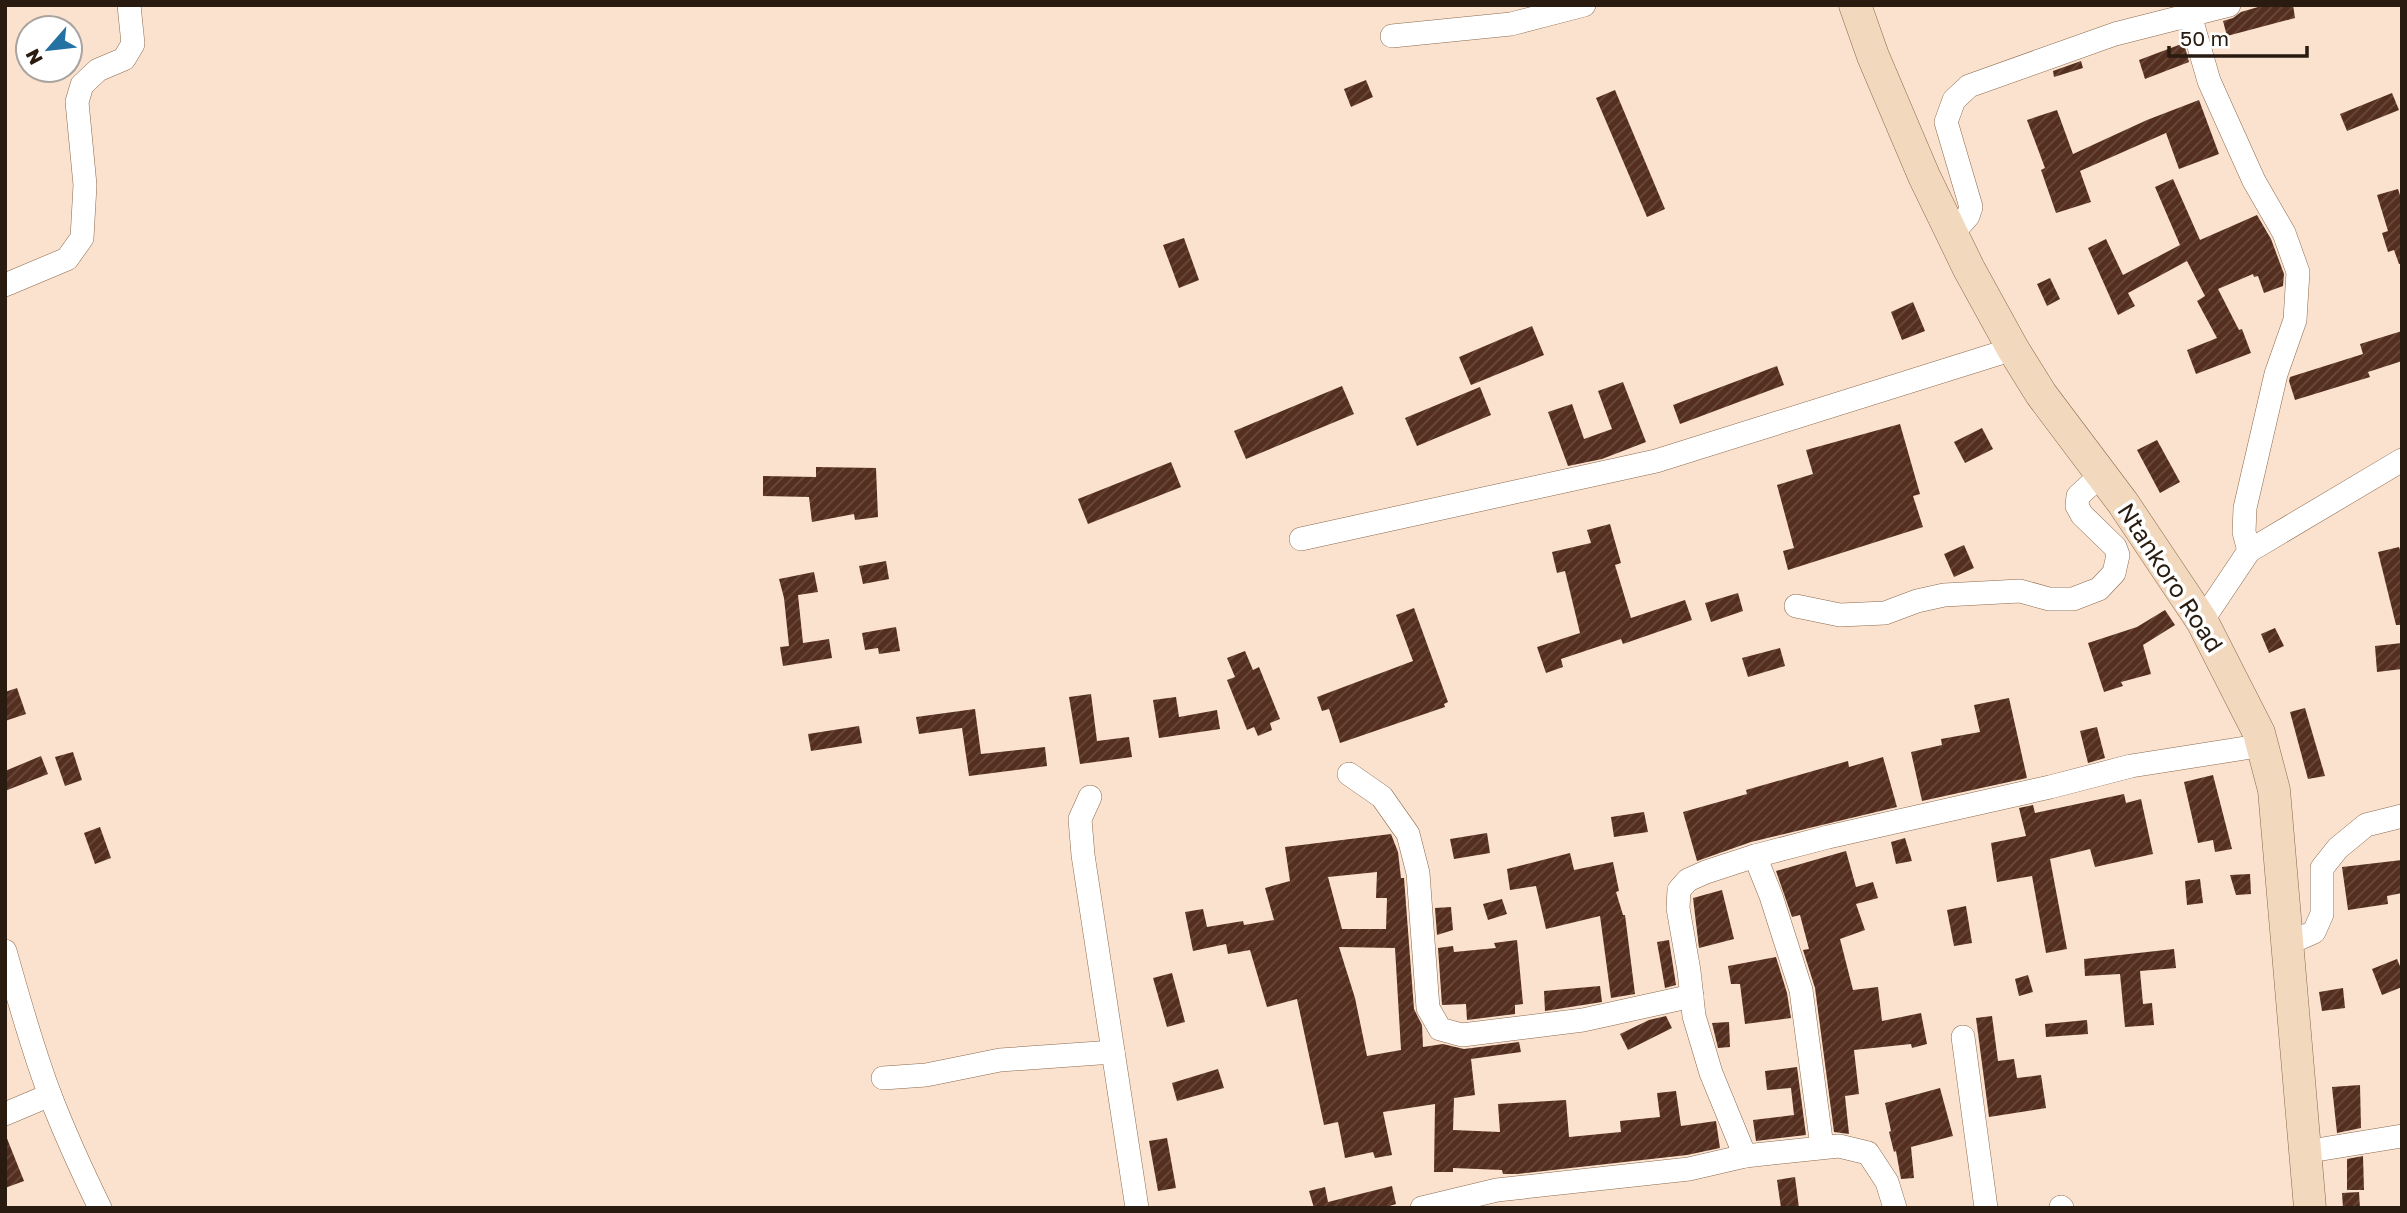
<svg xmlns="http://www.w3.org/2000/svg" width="2407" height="1213" font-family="'Golos Text',sans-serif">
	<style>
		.building { fill: url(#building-hatch); fill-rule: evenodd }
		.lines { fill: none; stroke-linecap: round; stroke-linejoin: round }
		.minor-casing { stroke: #8c694c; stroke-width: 24 }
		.secondary-casing { stroke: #8c694c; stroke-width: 33 }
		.minor { stroke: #fff; stroke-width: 23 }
		.secondary { stroke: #f2d8bd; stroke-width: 32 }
		.labels { text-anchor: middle; stroke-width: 7; stroke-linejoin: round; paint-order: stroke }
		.street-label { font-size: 24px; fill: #291b0f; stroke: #fff }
	</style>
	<defs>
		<pattern id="building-hatch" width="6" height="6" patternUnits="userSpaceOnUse" patternTransform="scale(1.75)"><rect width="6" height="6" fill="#542e1f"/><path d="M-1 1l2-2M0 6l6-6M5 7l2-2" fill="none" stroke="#694a3d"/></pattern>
	</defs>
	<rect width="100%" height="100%" fill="#fae2ce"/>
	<g class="building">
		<path d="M2265,5h28l2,13 -68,18 -4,-15 10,-3 8,-6z"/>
		<path d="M2184,43l5,19 -44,17 -6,-19z"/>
		<path d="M2081,61l2,7 -29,9 -1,-6z"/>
		<path d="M1366,80l7,17 -22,10 -7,-18z"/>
		<path d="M1615,90l50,119 -18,8 -51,-119z"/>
		<path d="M2392,93l7,17 -52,21 -7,-17z"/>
		<path d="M2199,100l20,54 -40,15 -13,-36 -86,38 11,31 -35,11 -15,-43 4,-2 -18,-48 30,-10 16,44 74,-34z"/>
		<path d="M2173,179l27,61 57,-25 14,24 13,35 -1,12 -19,7 -6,-17 -4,1 -1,-3 -35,15 21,41 3,-1 9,24 -55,21 -9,-24 30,-12 -20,-37 8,-5 -18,-35 -59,32 7,13 -17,9 -30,-67 18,-9 17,36 57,-30 -25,-58z"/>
		<path d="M2398,189l4,12v63h-3l-5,-14 -6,2 -6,-19 6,-2 -11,-36z"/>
		<path d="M1184,238l15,42 -20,8 -16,-43z"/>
		<path d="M2050,278l10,21 -13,7 -10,-22z"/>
		<path d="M1913,302l12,29 -23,9 -11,-28z"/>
		<path d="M1532,326l12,29 -73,30 -12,-28z"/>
		<path d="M2402,331v30l-34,11 2,5 -75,23 -6,-19 1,-4 73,-23 -3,-10z"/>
		<path d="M1777,366l7,19 -104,39 -7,-19z"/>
		<path d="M1623,382l23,60 -44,17 -34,7 -20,-54 24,-8 12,35 28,-10 -14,-38z"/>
		<path d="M1342,386l12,28 -108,45 -12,-28z"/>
		<path d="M1480,387l11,28 -74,31 -12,-28z"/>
		<path d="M1900,424l20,70 -7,2 10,31 -135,43 -5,-19 11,-3 -17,-63 36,-11 -7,-24z"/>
		<path d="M1982,428l11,21 -28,14 -11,-21z"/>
		<path d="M2157,440l23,42 -20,11 -23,-43z"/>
		<path d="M1171,462l10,25 -93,37 -10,-25z"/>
		<path d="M816,467l60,1 2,49 -23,3 -1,-6 -42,8 -3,-25 -46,-1v-20l53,1z"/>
		<path d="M1610,524l11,39 -6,2 16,53 54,-18 7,20 -69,24 -2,-5 -60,20 2,8 -17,6 -9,-26 43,-14 -15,-62 -8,2 -5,-21 39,-9 -4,-13z"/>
		<path d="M1964,545l10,23 -20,9 -10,-23z"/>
		<path d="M2399,547l3,9v69h-6l-18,-73z"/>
		<path d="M886,561l3,18 -26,5 -4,-18z"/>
		<path d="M814,572l4,20 -20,3 5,48 26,-4 3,19 -49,8 -3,-19 9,-1 -5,-48 -5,-19z"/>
		<path d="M1738,593l5,18 -32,11 -6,-19z"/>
		<path d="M1414,608l34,94 -4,2 1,3 -105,36 -11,-34 -7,2 -5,-14 96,-36 -17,-46z"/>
		<path d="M2165,610l10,15 -32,20 8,29 -30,8 2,4 -19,6 -16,-49 49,-16z"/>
		<path d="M896,627l4,24 -21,3 -1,-6 -13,2 -3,-17z"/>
		<path d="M2275,628l9,18 -15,7 -8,-19z"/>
		<path d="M2402,643v26l-25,3 -2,-26z"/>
		<path d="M1780,648l5,18 -37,11 -6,-19z"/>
		<path d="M1245,651l8,19 6,-3 21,52 -10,4 2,7 -14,6 -4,-9 -7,3 -20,-50 8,-3 -8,-19z"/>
		<path d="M17,688l9,26 -21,7v-29z"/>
		<path d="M1091,694l6,47 32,-4 3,20 -52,7 -11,-67z"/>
		<path d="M1176,697l3,20 38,-7 3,19 -61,9 -6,-38z"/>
		<path d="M2009,698l18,80 -105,23 -11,-49 31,-7 -1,-6 39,-7 -6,-27z"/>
		<path d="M2305,708l20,68 -17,3 -18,-67z"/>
		<path d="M975,709l6,45 64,-7 2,19 -78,10 -7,-48 -43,6 -3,-17z"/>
		<path d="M859,726l3,17 -51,8 -3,-17z"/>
		<path d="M2097,727l8,31 -17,5 -8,-32z"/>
		<path d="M73,752l9,28 -17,6 -10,-29z"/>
		<path d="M41,756l7,18 -43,17v-20z"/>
		<path d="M1883,757l14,50 -146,35 -54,19 -14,-49 64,-18 -1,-4 102,-29 1,6z"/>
		<path d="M2213,775l19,74 -17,3 -2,-12 -15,3 -14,-61z"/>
		<path d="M2124,794l2,9 15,-4 12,55 -58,13 -5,-18 -40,10 17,90 -21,4 -14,-77 -35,6 -6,-39 35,-7 -7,-28 14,-3 2,8z"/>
		<path d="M1644,812l4,20 -34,5 -3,-20z"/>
		<path d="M100,827l11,31 -16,6 -11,-31z"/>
		<path d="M1487,833l3,20 -36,6 -4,-20z"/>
		<path d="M1391,834l7,18 3,26h3l10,131 8,16 1,22 20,-3 21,5 55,-7 2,10 -50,7 4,36 -21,3 -1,32 47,2 -2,-28 68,-4 3,37 52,-5 -1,-11 40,-4 -3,-24 19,-2 5,35 35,-5 4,27 -33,7 -170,19h-14l-1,-4 -49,-2v4h-19l1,-68 -52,8 9,43 -17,3 -2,-6 -28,6 -7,-36 -14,3 -27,-126 -30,8 -17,-57 -22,4 -2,-10 -33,7 -8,-39 18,-3 4,18 36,-6 1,4 30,-5 -9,-32 25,-7 -5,-34zM1377,872l-1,26h11l-1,31h-44l-14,-52zM1339,947l56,1 6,102 -34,6 -12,-58z"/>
		<path d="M1905,838l7,23 -16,3 -5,-22z"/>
		<path d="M1846,851l10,36 17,-5 5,16 -22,6 9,26 -25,9 13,51 25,-3 4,34 39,-8 6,31 -15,4 -1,-4 -57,6 5,44 -14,2 4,38 -15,-2 -19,-144 -12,-38 6,-1 -9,-34 -8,2 -16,-46z"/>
		<path d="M1570,853l4,17 39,-8 6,29 -3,1 7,23h2l10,79 -24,4 -11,-82 -54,13 -10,-43 -26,4 -3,-21z"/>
		<path d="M2402,860v33l-15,3 1,8 -40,6 -6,-43z"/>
		<path d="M2250,874l1,20 -15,1 -6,-20z"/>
		<path d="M2200,879l3,24 -16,2 -2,-24z"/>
		<path d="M1722,890l12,49 -35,9 -6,-50z"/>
		<path d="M1502,899l5,15 -19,6 -5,-16z"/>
		<path d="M1966,906l6,37 -18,3 -7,-36z"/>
		<path d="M1451,907l2,23 -16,5 -2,-27z"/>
		<path d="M1517,940l6,64 -8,1v9l-48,6 -1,-16 -24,1 -4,-57 15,-2 1,6 42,-4 -2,-5z"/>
		<path d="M1669,940l7,45 -11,3 -8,-46z"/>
		<path d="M2174,949l2,19 -36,3 3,33 9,-1 2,22 -29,2 -5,-53 -35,2 -1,-17z"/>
		<path d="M1776,957l11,36 4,25 -46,6 -5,-40h-9l-3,-18z"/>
		<path d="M2397,959l5,12v16l-20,8 -10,-26z"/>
		<path d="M1172,973l13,49 -18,5 -14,-49z"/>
		<path d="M2028,975l5,17 -14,4 -4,-17z"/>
		<path d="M1600,986l2,16 -57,9 -1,-20z"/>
		<path d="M2343,988l2,20 -23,3 -3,-19z"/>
		<path d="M1666,1016l6,12 -44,22 -8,-16 29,-14z"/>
		<path d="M1992,1016l6,45 16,-2 3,19 24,-3 5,33 -57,9 -13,-99z"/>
		<path d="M2087,1020l1,14 -42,3 -1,-13z"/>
		<path d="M1729,1022l1,25 -12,1 -6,-25z"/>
		<path d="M1797,1067l9,68 -50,6 -3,-21 41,-5 -3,-27 -24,2 -2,-19z"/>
		<path d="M1218,1069l6,19 -47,13 -5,-18z"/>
		<path d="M2360,1085l1,43 -24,5 -5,-46z"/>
		<path d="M1940,1088l13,48 -42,11 3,31 -13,1 -5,-28 -2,1 -5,-20 2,-1 -6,-28z"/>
		<path d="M6,1136l18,45 -19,7v-51z"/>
		<path d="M1167,1138l9,50 -18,3 -9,-50z"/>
		<path d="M2363,1156l1,34h-17v-31z"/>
		<path d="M1795,1177l4,31h-18l-4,-28z"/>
		<path d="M1392,1186l4,18 -13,4h-69l-5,-17 16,-4 3,15z"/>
		<path d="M2359,1192l1,16h-17l-1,-15z"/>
	</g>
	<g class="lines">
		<g class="minor-casing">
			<g id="minor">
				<path d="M2190,15l19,66 45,100 30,52 14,39 -3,48 -19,54 -31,134 -1,24 5,19"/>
				<path d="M1392,36l119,-12 73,-19"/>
				<path d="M1952,234l16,-18 3,-9 -25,-85 8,-22 15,-14 146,-52 114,-29"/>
				<path d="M5,285l62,-26 15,-21 3,-53 -8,-83 5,-17 16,-15 26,-11 9,-15 -4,-39"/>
				<path d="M1301,539l355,-78 357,-112"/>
				<path d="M1796,606l44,9 45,-2 32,-12 27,-6 76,-4 29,8h24l26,-10 15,-16 4,-18 -3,-8 -33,-32 -5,-9 1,-10 23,-21"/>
				<path d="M2202,621l47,-70 153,-91"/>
				<path d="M1349,774l33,23 26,37 10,39 10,135 12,21 22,6 121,-15 109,-24"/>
				<path d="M1090,797l-10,22 3,36 54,353"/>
				<path d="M1755,856l16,40 30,94 21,157"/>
				<path d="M2287,944l27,-12 8,-18v-46l16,-20 28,-23 36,-9"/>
				<path d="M5,951c14,49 27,97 45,144 15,39 32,76 50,113"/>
				<path d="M1963,1037l23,171"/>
				<path d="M883,1078l43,-3 74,-15 113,-8"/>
				<path d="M5,1114l45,-19"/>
				<path d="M2304,1152l98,-16"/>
				<path d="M1745,1156l-34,-83 -17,-57 -5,-45 -11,-63 1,-18 9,-10 18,-8 49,-16 73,-19 222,-50 81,-21 133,-21"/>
				<path d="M2061,1207l1,1"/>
				<path d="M1422,1208l75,-18 192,-21 56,-13 94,-10 29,7 19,29 8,26"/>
			</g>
		</g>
		<g class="secondary-casing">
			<path id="secondary" d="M1855,5l18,51 51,120 45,93 44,80 28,45 82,109 79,118 57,112 15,57 36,418"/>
		</g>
		<use href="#minor" class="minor"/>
		<use href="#secondary" class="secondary"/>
	</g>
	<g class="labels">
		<g class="street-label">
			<text transform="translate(2170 578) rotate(57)" y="8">Ntankoro Road</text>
		</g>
	</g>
	<rect width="2407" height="1213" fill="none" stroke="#291b0f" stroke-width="14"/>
	<g transform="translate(49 49) rotate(242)"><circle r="33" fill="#ffffff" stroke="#a9a49f" stroke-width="2"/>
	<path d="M0-5L12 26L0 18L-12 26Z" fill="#2472a4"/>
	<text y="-10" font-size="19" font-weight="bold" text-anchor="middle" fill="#291b0f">N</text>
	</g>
	<path d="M2169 46v10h138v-10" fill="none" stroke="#291b0f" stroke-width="3.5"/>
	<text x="2180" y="46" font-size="21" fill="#291b0f" stroke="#ffffff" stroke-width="5" paint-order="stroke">50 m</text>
</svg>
